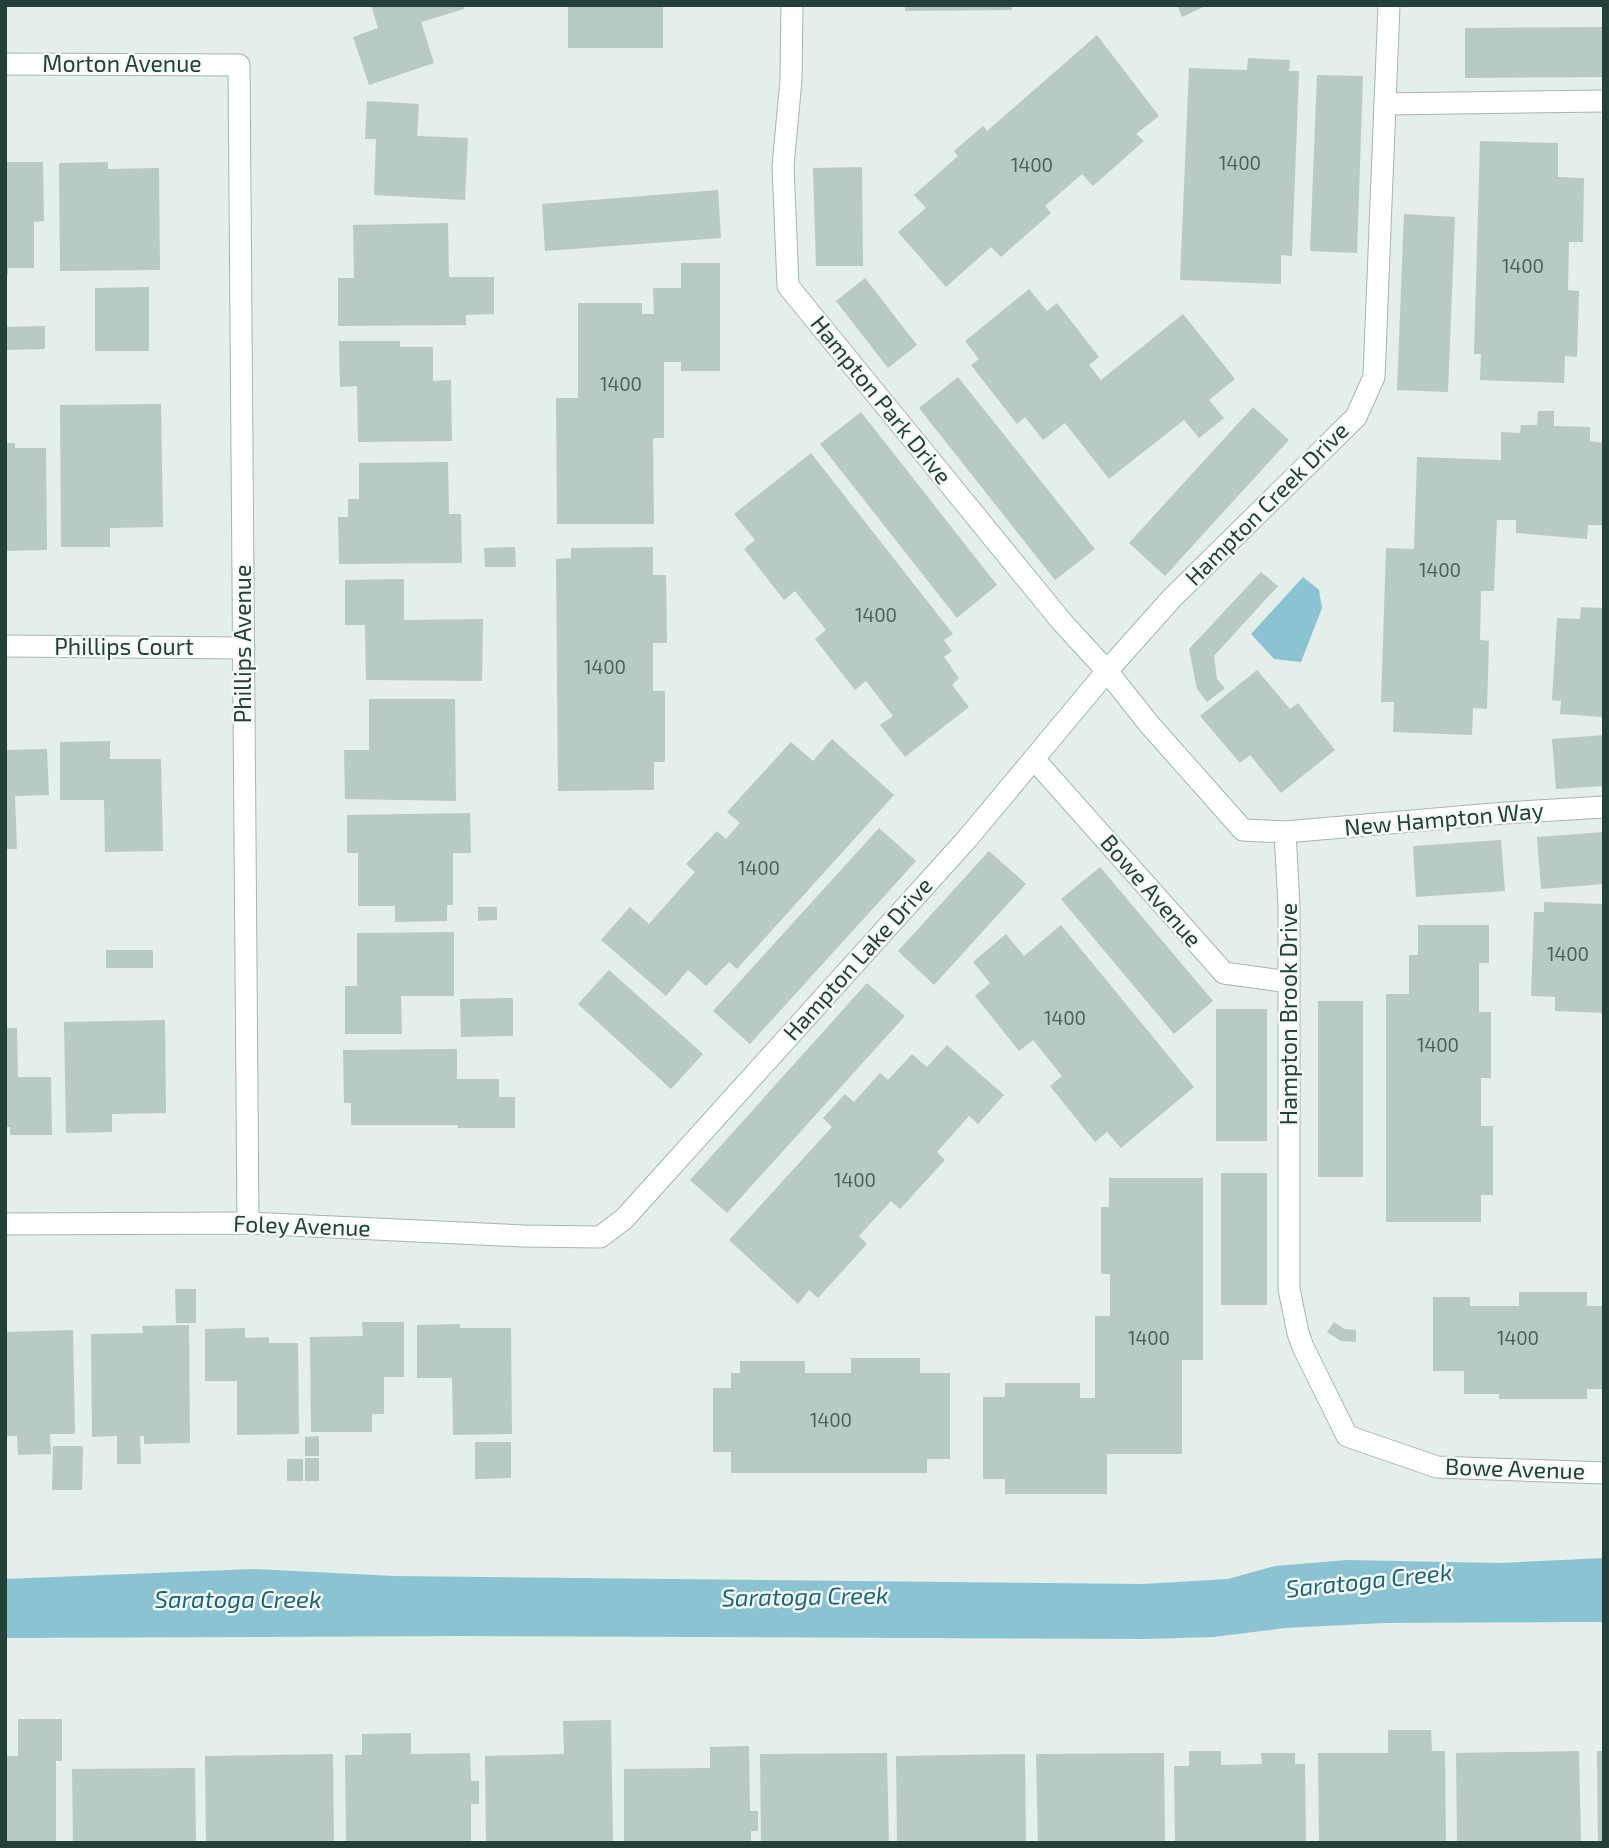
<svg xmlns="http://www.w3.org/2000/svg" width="1609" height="1848" font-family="'Exo 2',sans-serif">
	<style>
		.water { fill: #8bc3d3 }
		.building { fill: #b9c9c3 }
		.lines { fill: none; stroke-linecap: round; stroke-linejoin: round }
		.service-casing { stroke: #a6b6b2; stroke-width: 23 }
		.minor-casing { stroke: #a6b6b2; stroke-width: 23 }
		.service { stroke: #fff; stroke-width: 21 }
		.minor { stroke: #fff; stroke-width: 21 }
		.labels { text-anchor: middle; stroke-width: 5; stroke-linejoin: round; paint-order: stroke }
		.number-label { font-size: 19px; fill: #48625c }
		.street-label { font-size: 23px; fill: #23403a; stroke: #f5faf8 }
		.water-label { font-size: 24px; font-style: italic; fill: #1b667d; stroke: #f5faf8 }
	</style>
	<rect width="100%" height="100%" fill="#e4eeea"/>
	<g class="water">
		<path d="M1303,577l16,13 3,18 -21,54 -27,-3 -23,-25z"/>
		<path d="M1604,1558v64l-220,1 -99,5 -72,9 -67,2 -685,-3 -456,2v-59l249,-10 140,7 749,8 85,-5 47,-13 72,-6 153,3z"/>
	</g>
	<g class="building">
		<path d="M371,5h92l1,4 -43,13 13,41 -65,22 -16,-48 25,-9z"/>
		<rect x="568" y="5" width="95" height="43"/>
		<path d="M905,5h107v5l-107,1z"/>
		<path d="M1177,5h31l-26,12z"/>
		<path d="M1604,27v50l-139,1v-50z"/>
		<path d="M1097,35l62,81 -23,18 8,7 -51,45 -11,-12 -37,32 6,7 -50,44 -10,-10 -45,40 -48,-55 28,-24 -12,-13 44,-39 -4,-5 29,-25 4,5z"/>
		<path d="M1248,58l42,2 -1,11h10l-7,185 -11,-1v29l-101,-4 9,-212 58,2z"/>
		<path d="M1317,75l46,1 -6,177 -47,-2z"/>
		<path d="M367,101l52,3 -2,32 51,2 -3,62 -91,-5 2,-56h-11z"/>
		<path d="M1480,141l78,2v34l26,1 -1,64h-14l-1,48 11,1 -2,66 -12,-1 -1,27 -84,-3 1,-26h-7z"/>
		<path d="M5,162h38l1,59 -10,1v46h-26v7h-3z"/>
		<path d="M108,162v7l51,-1 1,102 -100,1 -1,-108z"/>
		<path d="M862,167l1,99h-47l-3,-98z"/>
		<path d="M718,190l3,48 -176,13 -3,-47z"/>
		<path d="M1404,214l51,3 -7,175 -51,-2z"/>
		<path d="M448,223l1,54h45v37l-28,1v10l-128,1v-48h16l-1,-53z"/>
		<path d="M681,263h39v108h-39v-9h-17v76h-11l1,86h-97l-1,-126h22v-95h64v11h12l-1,-26h28z"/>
		<path d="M865,278l52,67 -29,23 -52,-67z"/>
		<path d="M149,287v64h-54v-63z"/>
		<path d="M1029,289l18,22 10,-8 42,54 -10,8 12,15 82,-66 52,65 -26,21 15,18 -25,20 -15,-18 -75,59 -44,-56 -22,17 -18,-23 -8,7 -46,-59 8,-6 -14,-18z"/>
		<path d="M45,326v23l-40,1v-23z"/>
		<path d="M339,341h61v6h33v34l18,-1 1,61 -94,1 -1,-56 -17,1z"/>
		<path d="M958,377l137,172 -40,31 -136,-172z"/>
		<path d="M161,404l2,123 -53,1v19h-49l-1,-142z"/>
		<path d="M1253,407l36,33 -124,136 -36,-33z"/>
		<path d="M1538,411h16v15l36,1v14l14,2v82h-16l-1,14 -71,-6v-13h-19l-3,71h-13l-1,49 9,1 -2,68 -14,-1 -1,27 -79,-3 1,-30h-13l5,-154 28,1 3,-92 84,3v-28l19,1 1,-8h16z"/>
		<path d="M861,412l136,173 -40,33 -137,-174z"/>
		<path d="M5,443h10v5h31l1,102 -42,1z"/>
		<path d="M811,453l142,181 -9,6 8,11 -8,6 15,21 -7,7 17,22 -64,50 -25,-32 13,-9 -27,-35 -11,9 -40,-51 11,-9 -31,-39 -11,9 -40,-51 11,-9 -21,-26z"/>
		<path d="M448,462l1,52h12l1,49 -123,1 -1,-47h10v-18h11v-36z"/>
		<path d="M515,547l1,20h-31l-1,-19z"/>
		<path d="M653,547v28h13l1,68h-14v48h12v71h-11v28l-96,1 -2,-232 15,-1v-10z"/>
		<path d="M1261,572l17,14 -64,70 3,23 8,9 -18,14 -10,-13 -8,-40z"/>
		<path d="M404,579v41l79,-1 -1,62 -116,-1 -1,-55h-20v-45z"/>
		<path d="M1581,607l23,1v109l-44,-3 1,-13 -9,-1 5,-82 23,1z"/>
		<path d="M1257,670l33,39 8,-6 37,47 -54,43 -31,-38 -10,8 -40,-47z"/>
		<path d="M369,699h86l1,102 -111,-2 -1,-49h25z"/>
		<path d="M1604,735v51l-48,3 -4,-50z"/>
		<path d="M832,739l62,56 -157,174 -8,-7 -23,24 -18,-16 -22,26 -65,-56 29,-33 19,17 46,-52 -9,-8 31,-33 9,8 14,-16 -13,-11 64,-70 22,19z"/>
		<path d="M110,741v18h51l2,92 -58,1 -1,-52h-44v-58z"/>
		<path d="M47,749l2,46 -34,1 2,53h-12v-99z"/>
		<path d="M470,813l1,40h-18v52h-6v16l-52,1v-16h-37v-53h-11v-38z"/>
		<path d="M879,828l37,33 -166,183 -37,-33z"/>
		<path d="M1604,832v52l-63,5 -4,-52z"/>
		<path d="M1501,840l4,51 -89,6 -3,-51z"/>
		<path d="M989,851l37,33 -92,101 -36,-34z"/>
		<path d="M1100,867l113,134 -39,33 -113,-135z"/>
		<path d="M1544,902l60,2v109l-49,-2v-14l-24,-1 3,-84h10z"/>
		<path d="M478,907h19v13l-19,1z"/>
		<path d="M1061,925l133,162 -73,61 -14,-16 -12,10 -45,-56 12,-10 -29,-36 -14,11 -44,-55 15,-13 -17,-21 33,-28 18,22z"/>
		<path d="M1418,925h71v38h-10v49h12v66h-10v48h12v69h-12v27h-95v-228h23v-39h9z"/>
		<path d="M454,932v64h-53l1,38h-57v-48h12v-53z"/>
		<rect x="106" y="950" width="47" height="18"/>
		<path d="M609,970l94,84 -32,35 -93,-85z"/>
		<path d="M867,983l38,33 -178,197 -37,-33z"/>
		<path d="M513,998v38l-52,1 -1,-38z"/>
		<rect x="1318" y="1001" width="45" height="176"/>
		<rect x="1216" y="1009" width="51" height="132"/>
		<path d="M165,1020l1,93 -54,1v18l-46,1 -2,-111z"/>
		<path d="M5,1028h12l1,49h33l1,58h-42v-8h-5z"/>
		<path d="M947,1045l57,50 -26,29 -9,-8 -32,36 8,8 -45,49 -9,-8 -32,35 8,8 -49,54 -9,-8 -11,14 -69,-64 103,-113 -9,-9 22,-24 9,8 26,-29 8,7 24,-26 15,13z"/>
		<path d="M457,1049v30h42v18h16v31h-57v-3h-107v-22h-7l-1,-53z"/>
		<rect x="1221" y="1173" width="46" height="132"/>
		<path d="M1109,1178h94v182h-21v94h-75v40h-102v-15h-22v-82h22v-14h75v15h15v-82h15v-42h-9v-67h8z"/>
		<path d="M175,1289h21v34h-20z"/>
		<path d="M1519,1292h68v14h17v83h-17v10h-88v-5h-35v-23h-31v-74h37v9h49z"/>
		<path d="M362,1322h42v55h-20v37h-12v18h-61l-1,-95 53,-1z"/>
		<path d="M1334,1322l10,7 12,1v12l-15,-1 -14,-9z"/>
		<path d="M460,1324v4h51l1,106 -59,1 -1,-57h-35v-53z"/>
		<path d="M189,1325l1,118 -46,1v-8h-4l1,28h-24v-28l-25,1 -1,-103 52,-1 -1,-7z"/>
		<path d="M245,1328v10l24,-1v6h29l1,91 -62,1v-54h-32v-52z"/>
		<path d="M73,1330l2,104h-25l1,20 -33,1 -1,-19h-12v-104z"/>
		<path d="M851,1358h69v15h30v86h-23v14h-196v-21h-18v-64h18v-15h9v-12h65v12h46z"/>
		<path d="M319,1436v20h-14v-19z"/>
		<path d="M475,1442h36v36l-36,1z"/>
		<path d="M53,1446h30l-1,44h-30z"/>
		<rect x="305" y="1458" width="14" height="23"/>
		<rect x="287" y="1459" width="16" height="22"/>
		<path d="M18,1719h44v42h-6v82h-51v-87h13z"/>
		<path d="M611,1720l2,123h-127l-1,-87 79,-2 -1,-33z"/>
		<path d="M1388,1730h43l1,21h13l1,92h-127l-1,-90h70z"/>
		<path d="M411,1733v21l59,-1 1,28h8v23h-8v39h-125l-1,-88h17v-21z"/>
		<path d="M749,1746l1,65h8v20h-7v12h-127v-74l86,-1v-21z"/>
		<path d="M1189,1751h32v14l41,-1 -1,-11h34v11h10l1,79h-131l-1,-77h15z"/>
		<path d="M1579,1751l2,92h-124l-1,-90z"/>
		<path d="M1597,1751h7v92h-6z"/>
		<path d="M887,1753l2,90h-128l-1,-89z"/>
		<path d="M1164,1753l1,90h-127l-2,-89z"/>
		<path d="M333,1754l1,89h-128l-1,-87z"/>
		<path d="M1025,1754l1,89h-129l-1,-87z"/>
		<path d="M195,1768l1,75h-123l-1,-74z"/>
	</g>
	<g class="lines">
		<g class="service-casing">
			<g id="service">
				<path d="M1385,104l4,-99"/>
				<path d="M1034,759l190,214 65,9"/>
			</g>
		</g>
		<g class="minor-casing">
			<g id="minor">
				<path d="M792,5l-1,75 -8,86 5,120 274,336 45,49 42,53 94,106 42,2 4,74v383l9,44 5,14 44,89 90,31 167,6"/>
				<path d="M5,64l234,1 9,1158"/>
				<path d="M5,646l239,2"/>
				<path d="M1285,832l220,-19 99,-6"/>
				<path d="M5,1224l243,-1 275,13 77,1 24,-18 343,-380 140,-168 65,-73 184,-181 18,-40 11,-273 219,-3"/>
			</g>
		</g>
		<use href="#service" class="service"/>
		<use href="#minor" class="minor"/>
	</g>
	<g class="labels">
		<g class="number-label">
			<text x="1240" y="170">1400</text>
			<text x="1032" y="172">1400</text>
			<text x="1523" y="273">1400</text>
			<text x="621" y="391">1400</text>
			<text x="1440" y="577">1400</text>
			<text x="876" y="622">1400</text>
			<text x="605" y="674">1400</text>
			<text x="759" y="875">1400</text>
			<text x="1568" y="961">1400</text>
			<text x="1065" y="1025">1400</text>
			<text x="1438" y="1052">1400</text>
			<text x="855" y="1187">1400</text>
			<text x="1149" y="1345">1400</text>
			<text x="1518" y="1345">1400</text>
			<text x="831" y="1427">1400</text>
		</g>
		<g class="street-label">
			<text x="122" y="72">Morton Avenue</text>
			<text transform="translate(881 400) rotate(51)" y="8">Hampton Park Drive</text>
			<text transform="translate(1267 504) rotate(-45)" y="8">Hampton Creek Drive</text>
			<text transform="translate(243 644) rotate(-90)" y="8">Phillips Avenue</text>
			<text x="124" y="655">Phillips Court</text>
			<text transform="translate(1444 819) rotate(-5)" y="8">New Hampton Way</text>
			<text transform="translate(1151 891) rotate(49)" y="8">Bowe Avenue</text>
			<text transform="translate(858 959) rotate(-48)" y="8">Hampton Lake Drive</text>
			<text transform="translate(1289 1014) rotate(-90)" y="8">Hampton Brook Drive</text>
			<text transform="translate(302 1226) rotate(2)" y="8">Foley Avenue</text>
			<text transform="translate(1515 1469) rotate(2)" y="8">Bowe Avenue</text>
		</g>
		<g class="water-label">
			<text transform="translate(1369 1581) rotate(-6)" y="8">Saratoga Creek</text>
			<text transform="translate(805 1597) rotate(-1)" y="8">Saratoga Creek</text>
			<text x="238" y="1608">Saratoga Creek</text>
		</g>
	</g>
	<rect width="1609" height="1848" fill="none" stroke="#23403a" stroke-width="14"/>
</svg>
